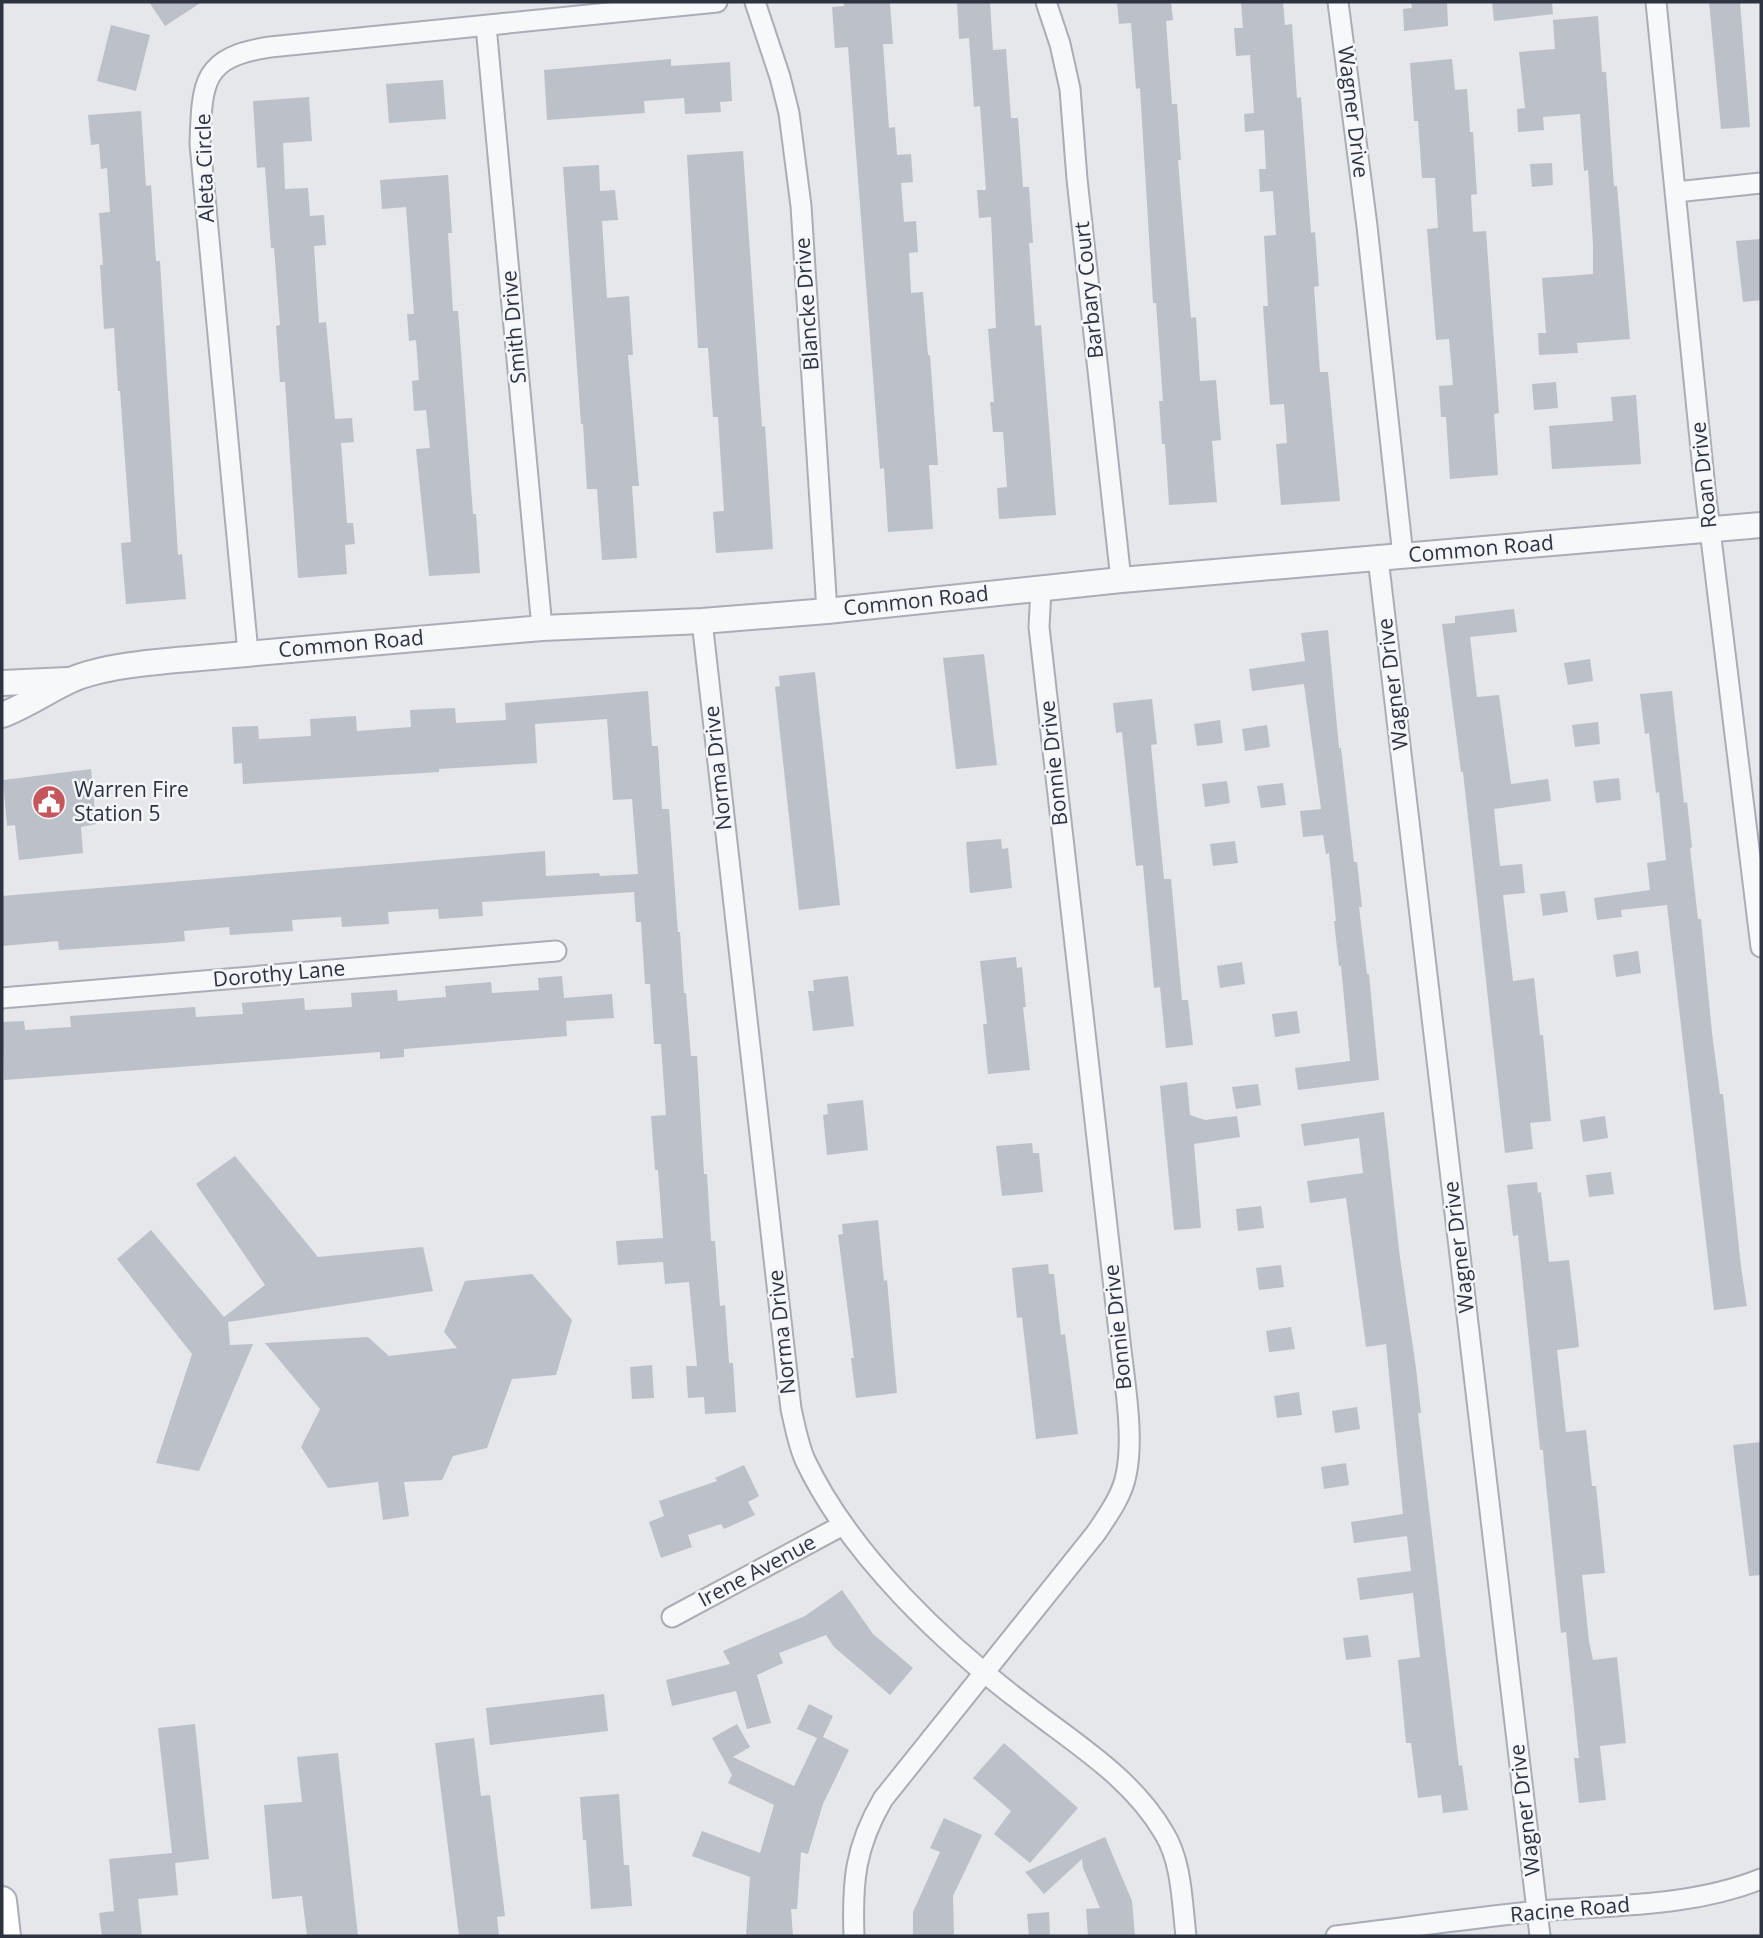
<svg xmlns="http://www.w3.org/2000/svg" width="1763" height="1938" font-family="'Open Sans',sans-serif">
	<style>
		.building { fill: #bcc0c8 }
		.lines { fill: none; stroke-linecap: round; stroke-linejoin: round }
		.minor-casing { stroke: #aaadb5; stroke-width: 23 }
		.tertiary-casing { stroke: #aaadb5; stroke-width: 28 }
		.secondary-casing { stroke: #aaadb5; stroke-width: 32 }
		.minor { stroke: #f7f8fa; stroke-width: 19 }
		.tertiary { stroke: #f7f8fa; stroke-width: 24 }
		.secondary { stroke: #fff; stroke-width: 28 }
		.labels { text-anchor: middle; stroke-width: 5; stroke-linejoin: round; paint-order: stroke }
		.street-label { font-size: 21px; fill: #2e3342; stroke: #f4f6f9 }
		.poi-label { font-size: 21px; fill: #2e3342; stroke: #f4f6f9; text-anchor: start }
	</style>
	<rect width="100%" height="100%" fill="#e5e7eb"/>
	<g class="building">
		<path d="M149,2h53l-37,24z"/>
		<path d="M843,2l47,1 3,41h-10l6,84 6,-1 2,28 14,-1 2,28 -12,1 3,39 12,-1 2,31 -9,1 2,40 12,-1 5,63h2l8,110h-9l4,64 -45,3 -4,-64 -4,1 -32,-422 -13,1 -3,-41 12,-1z"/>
		<path d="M957,2h33l3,48 13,-1 5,69h7l5,69h6l4,56h-4l6,83 6,-1 15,190 -57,4 -2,-31 10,-1 -4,-55h-10l-3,-30h4l-6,-73 8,-1 -5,-111 -12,1 -2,-28h9l-6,-84 -6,1 -5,-69 -10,1z"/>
		<path d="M1117,2h54l2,18 -7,1 6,83h5l4,56h-3l13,158 5,-1 4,64 16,-1 5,60 -9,1 5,61 -48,3 -4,-61h-3l-3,-43h4l-7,-98h-3l-13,-215 -4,1 -5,-66 -12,1z"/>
		<path d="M1241,2h42l2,23 7,-1 5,74 4,-1 10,136 4,-1 4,54 -5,1 6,85h8l12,129 -59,4 -5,-61 11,-1 -3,-39 -14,1 -7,-99h5l-4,-70 12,-1 -3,-44 -13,1 -1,-23h7l-2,-39 -19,2 -1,-18 10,-1 -4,-58 -14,1 -2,-28h9z"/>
		<path d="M1411,2h36l1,24 -44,5 -1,-22 9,-1z"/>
		<path d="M1492,2h60l1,12 -59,7z"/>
		<path d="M1709,2h31l10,125 -29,2z"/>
		<path d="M1598,16l4,56h4l8,114h3l13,153 -53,4 1,10 -39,2 -1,-22h8l-4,-55 51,-4v-30l-5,-74 -4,1 -4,-57 -37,3 1,13 -26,2 -1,-23 8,-1 -6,-56 36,-3 -2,-29z"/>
		<path d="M111,25l39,10 -14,56 -39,-10z"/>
		<path d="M671,59v7l59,-4 2,39 -12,1 1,10 -36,2 -1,-16 -40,3 1,12 -98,7 -3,-50z"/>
		<path d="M1452,59l3,31 12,-1 3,43h3l4,62 -6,1 2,37 13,-1 13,182 -5,1 4,61 -48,4 -4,-62h-5l-2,-31 14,-1 -4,-46 -13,1 -9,-111 11,-1 -3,-50h-13l-4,-57h-4l-4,-58z"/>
		<path d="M443,80l3,39 -57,4 -3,-39z"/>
		<path d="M309,97l3,44 -29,2 2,46 23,-1 2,28 14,-1 2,30 -12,1 5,77 7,-1 9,97 17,-1 2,24 -13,1 6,80h6l2,21 -10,1 2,29 -49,4 -13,-196h-5l-4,-56 4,-1 -6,-77h-3l-6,-81 -8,1 -4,-67z"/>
		<path d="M141,111l5,75 5,-1 5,76h4l18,294 4,-1 4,45 -60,5 -5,-61 10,-1 -11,-151h-2l-4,-63 -10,1 -4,-64h3l-4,-52 11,-1 -3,-44 -6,1 -2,-25 -8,1 -3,-30z"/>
		<path d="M743,151l19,276 3,-1 8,123 -57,4 -3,-41 11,-1 -6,-94h-5l-5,-69h-10l-11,-193z"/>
		<path d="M1552,163l1,22 -21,2 -2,-23z"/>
		<path d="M599,165l1,26 15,-1 3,30 -16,1 5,77 22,-2 4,59h-5l11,131h-7l5,72 -35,2 -5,-71h-10l-4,-65h-2l-18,-257z"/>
		<path d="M448,175l4,58h-4l5,78h5l15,203h3l4,59 -51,3 -13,-127 14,-1 -4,-38 -12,1 -2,-30 7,-1 -3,-40 -7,1 -2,-27h7l-8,-107 -24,2 -2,-29z"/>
		<path d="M1761,239v61l-18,2 -7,-61z"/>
		<path d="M1556,382l2,26 -24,2 -2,-26z"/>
		<path d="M1636,395l5,69 -89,5 -3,-43 64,-5 -2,-24z"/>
		<path d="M1514,609l3,23 -47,5 7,60 22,-2 12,89 37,-5 3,22 -57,8 6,57 22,-2 3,29 -22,2 10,86 21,-3 6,57h3l8,86 -21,2 3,26 -28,4 -42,-381h-2l-19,-148 13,-1v-7z"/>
		<path d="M1328,630l11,118h2l13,114h3l5,45h-3l8,67h2l10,106 -81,10 -3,-22 55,-7 -9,-95h-2l-5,-45h2l-7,-68 -3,1 -3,-19 -20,2 -3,-26 21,-2 -17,-125 -52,7 -3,-22 56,-8 -4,-28z"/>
		<path d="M984,654l13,111 -41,4 -13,-111z"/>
		<path d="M1590,659l3,22 -25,4 -4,-22z"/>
		<path d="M815,672l25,233 -41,5 -24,-223 5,-1 -1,-10z"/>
		<path d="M648,691l4,55h6l4,63h7l9,123h2l4,61h2l5,63h6l7,118h3l4,67h4l5,65 5,-1 4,58h4l3,49 -31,2 -1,-17 -16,1 -2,-32h11l-8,-84 -24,2 -2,-22 -45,3 -2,-24 47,-3 -5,-68h-3l-4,-54 15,-1 -5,-71h-7l-4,-60h-5l-4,-62h-5l-2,-30 -152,10 1,14 -44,3 -1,-10 -50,3 1,12 -47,3 -1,-10 -49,3 1,11 -63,4 -1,-8 -45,4 1,10 -22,2 -104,7 -1,-9 -56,5v-50l543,-45 1,25 53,-3 1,3 38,-2 -6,-75 -19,1 -6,-81 -72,5 2,39 -98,6v3l-196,12 -1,-21 -8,1 -2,-37 26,-1 1,13 52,-3 -1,-17 46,-3 1,15 54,-4 -1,-17 45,-2 1,15 50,-3 -1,-17z"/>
		<path d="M1672,691l12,112 3,-1 5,45 -2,1 8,71h3l11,114 8,61h3l18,173 6,39 -33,4 -47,-405 -46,5 1,7 -25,3 -3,-22 56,-8 -3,-27 19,-3 -7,-68 -3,1 -7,-60 -4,1 -5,-40z"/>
		<path d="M1152,699l5,45 -6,1 13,134h7l11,121h6l5,45 -27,3 -6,-61 -6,1 -11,-123 -7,1 -14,-134 -6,1 -3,-30z"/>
		<path d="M1220,720l3,23 -26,3 -3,-22z"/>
		<path d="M1598,722l2,22 -25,3 -3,-22z"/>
		<path d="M1267,725l3,22 -25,4 -3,-22z"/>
		<path d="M91,769l5,55 -15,3 2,26 -64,7 -4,-35 -8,1 -4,-46z"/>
		<path d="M1619,778l2,22 -25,3 -3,-22z"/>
		<path d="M1227,781l3,22 -25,4 -3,-23z"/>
		<path d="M1283,783l3,22 -25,3 -4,-22z"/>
		<path d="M1001,839l1,10 6,-1 4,40 -42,5 -4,-51z"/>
		<path d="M1235,841l3,22 -25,3 -3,-22z"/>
		<path d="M1565,891l3,21 -25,4 -3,-22z"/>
		<path d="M1638,951l3,22 -25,4 -3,-22z"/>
		<path d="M1016,957l1,11 5,-1 4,40h-3l7,63 -42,4 -5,-50h4l-7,-63z"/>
		<path d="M1242,962l3,22 -25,4 -3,-22z"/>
		<path d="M562,976l2,22 48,-4 2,24 -48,3 1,15 -163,13v8l-24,2v-7l-376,28 -2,-58 22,-1 1,9 46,-3 -1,-11 125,-9 1,10 47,-3 -1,-11 62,-5 1,12 47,-3 -1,-14 46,-3 1,11 48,-4 -1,-11 46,-4 1,11 47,-3 -1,-12z"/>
		<path d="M848,976l6,50 -41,5 -5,-40h6l-1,-11z"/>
		<path d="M1297,1011l3,22 -25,4 -3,-23z"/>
		<path d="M1187,1082l3,33 15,5 32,-4 3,21 -46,7 7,84 -27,2 -14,-144z"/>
		<path d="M1258,1084l3,21 -25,4 -4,-22z"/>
		<path d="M863,1100l5,50 -41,5 -4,-40 5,-1 -1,-10z"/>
		<path d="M1384,1112l16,146 16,110 5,45h-3l41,353 3,-1 6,45 -25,3 -2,-18 -23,3 -7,-55h-5l-8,-83 22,-3 -7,-64 -53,7 -3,-22 54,-7 -4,-35 -53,7 -3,-21 52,-8 -17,-170 -20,3 -20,-149 -36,5 -3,-22 56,-8 -4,-35 -55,8 -3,-22z"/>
		<path d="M1605,1116l3,22 -25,4 -3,-22z"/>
		<path d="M1032,1143l1,10h6l4,39 -41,4 -6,-50z"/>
		<path d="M235,1156l83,101 105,-10 10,44 -205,31 2,23 23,-1 -54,127 -43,-8 36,-109 -75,-95 34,-29 73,87 41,-32 -69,-101z"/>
		<path d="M1611,1172l3,22 -25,3 -3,-22z"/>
		<path d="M1537,1182l1,11 3,-1 8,70 20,-2 7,58 3,29 -22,3 9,82 20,-2 6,56h4l9,87 -23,2 7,66 4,19 24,-3 9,86 -26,3 6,54 -27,3 -5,-45h5l-13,-126 -5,1 -17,-169 -1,-14h-3l-22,-215 -5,1 -6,-51z"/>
		<path d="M1261,1206l3,22 -26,3 -2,-22z"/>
		<path d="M878,1220l6,61 3,-1 10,113 -41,5 -5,-40h3l-16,-123 5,-1 -1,-10z"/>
		<path d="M1048,1264l1,10h5l7,61 4,-1 13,100 -42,5 -14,-122 -5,1 -5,-50z"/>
		<path d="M1281,1265l3,22 -25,3 -3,-22z"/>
		<path d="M532,1274l40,46 -16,55 -44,4 -25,69 -34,8 -11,24 -38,2 5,34 -26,4 -5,-38 -50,6 -27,-41 19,-38 -55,-66 103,-6 21,19 68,-8 -13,-16 21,-51z"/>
		<path d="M1291,1327l4,22 -26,3 -3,-21z"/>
		<path d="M652,1365l2,33 -22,1 -2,-32z"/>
		<path d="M1299,1392l3,23 -25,3 -3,-22z"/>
		<path d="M1357,1407l3,22 -25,4 -3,-22z"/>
		<path d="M1761,1442v133l-12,1 -16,-131z"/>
		<path d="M1346,1463l3,22 -25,4 -3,-22z"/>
		<path d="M744,1465l15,31 -11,6 7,13 -31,14 -3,-5 -33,11 4,12 -31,11 -12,-36 15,-6 -5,-15 58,-20 -2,-3z"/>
		<path d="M842,1590l31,44 40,34 -23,27 -56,-48 -8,-12 -47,18 4,10 -26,12 14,48 -24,6 -11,-38 -64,15 -6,-26 64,-16 -7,-13 82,-35z"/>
		<path d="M1368,1635l3,22 -25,3 -3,-22z"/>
		<path d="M604,1694l4,37 -118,14 -4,-37z"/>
		<path d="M809,1704l24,12 -10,21 26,13 -26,54 -15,50 -7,-2 -4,57h-6l2,27h-47l4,-59 -58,-21 10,-25 58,22 14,-48 -46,-22 4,-8 -20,-37 25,-14 13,23 -17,10 61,29 23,-48 -20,-9z"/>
		<path d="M195,1724l14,135 -34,4 3,32 -40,4 4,37h-40l-3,-23 15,-2 -5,-52 63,-6 -14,-125z"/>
		<path d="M474,1738l7,58 9,-1 15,121 -8,1 2,19h-40l-24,-193z"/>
		<path d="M1004,1743l74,65 -48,55 -36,-29 17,-23 -38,-33z"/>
		<path d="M338,1753l20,183h-51l-5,-40 -30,3 -8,-94 38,-3 -5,-45z"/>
		<path d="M619,1794l5,71h5l3,41 -41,3 -5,-69h-3l-3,-43z"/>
		<path d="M944,1818l38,17 -29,61 1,40h-41v-24l27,-60 -10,-4z"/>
		<path d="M1105,1837l27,64 3,35h-47l-2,-27 14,-1 -17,-40 -1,-9 -38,35 -19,-22z"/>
		<path d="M1049,1912l1,24h-21l-2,-22z"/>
	</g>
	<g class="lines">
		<g class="minor-casing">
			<g id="minor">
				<path d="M755,2l25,75 9,36 12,93 26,405"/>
				<path d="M1046,2l14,42 10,45 7,90 44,401"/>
				<path d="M1338,2l29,224 36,330"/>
				<path d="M1656,2l49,487 56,458"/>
				<path d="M486,26l56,602"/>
				<path d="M1676,192l85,-9"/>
				<path d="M1378,558l162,1378"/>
				<path d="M702,621l89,788c4,17 7,35 14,51 45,95 140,185 223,247 49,38 104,71 136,126 18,29 18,70 22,103"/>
				<path d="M248,653l-48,-509c2,-62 2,-87 70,-97l447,-45"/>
				<path d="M2,998l554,-47"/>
				<path d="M672,1617l171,-92"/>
				<path d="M854,1936c-2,-55 1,-89 29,-137l213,-266c12,-18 26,-37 30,-58 9,-41 -3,-101 -7,-143l-80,-705 2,-39"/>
				<path d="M1336,1936c67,-8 135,-18 203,-25 74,-6 152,-4 222,-32"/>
			</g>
		</g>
		<g class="tertiary-casing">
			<g id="tertiary">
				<path d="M2,683l66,-3"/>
				<path d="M2,715c24,-9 45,-24 69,-35 32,-14 83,-18 118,-21l353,-31 160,-7 125,-10 294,-31 640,-55"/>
			</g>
		</g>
		<g class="secondary-casing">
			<path id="secondary" d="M2,1901l4,35"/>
		</g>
		<use href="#minor" class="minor"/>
		<use href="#tertiary" class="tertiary"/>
		<use href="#secondary" class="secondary"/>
	</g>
	<defs>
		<g id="civic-disc" transform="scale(1.75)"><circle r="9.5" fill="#c4565c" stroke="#f4f6f9"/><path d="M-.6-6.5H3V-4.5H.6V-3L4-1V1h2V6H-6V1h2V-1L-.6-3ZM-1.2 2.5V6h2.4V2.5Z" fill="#fff"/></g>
	</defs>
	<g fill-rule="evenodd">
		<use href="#civic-disc" x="49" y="802"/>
	</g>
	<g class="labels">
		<g class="street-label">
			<text transform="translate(1353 112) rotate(83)" y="7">Wagner Drive</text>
			<text transform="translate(205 168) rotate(-92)" y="7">Aleta Circle</text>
			<text transform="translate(1089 290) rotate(-96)" y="7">Barbary Court</text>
			<text transform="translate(807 304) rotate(-94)" y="7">Blancke Drive</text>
			<text transform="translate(514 327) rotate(-95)" y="7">Smith Drive</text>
			<text transform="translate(1704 475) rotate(-96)" y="7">Roan Drive</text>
			<text transform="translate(1481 549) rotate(-5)" y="7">Common Road</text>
			<text transform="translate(916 601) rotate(-6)" y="7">Common Road</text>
			<text transform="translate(351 644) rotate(-5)" y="7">Common Road</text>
			<text transform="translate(1393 684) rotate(-97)" y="7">Wagner Drive</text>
			<text transform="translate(1054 763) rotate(-96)" y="7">Bonnie Drive</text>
			<text transform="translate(718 768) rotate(-96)" y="7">Norma Drive</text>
			<text transform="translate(279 974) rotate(-5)" y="7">Dorothy Lane</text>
			<text transform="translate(1459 1247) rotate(-97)" y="7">Wagner Drive</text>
			<text transform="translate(1118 1327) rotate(-96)" y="7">Bonnie Drive</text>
			<text transform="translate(782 1332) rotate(-96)" y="7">Norma Drive</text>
			<text transform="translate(757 1571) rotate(-28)" y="7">Irene Avenue</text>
			<text transform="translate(1525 1810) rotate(-97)" y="7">Wagner Drive</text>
			<text transform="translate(1570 1910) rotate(-5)" y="7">Racine Road</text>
		</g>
		<g class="poi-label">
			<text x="74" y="797">Warren Fire<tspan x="74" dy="24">Station 5</tspan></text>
		</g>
	</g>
	<rect width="1763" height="1938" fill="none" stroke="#2e3342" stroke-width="7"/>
</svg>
